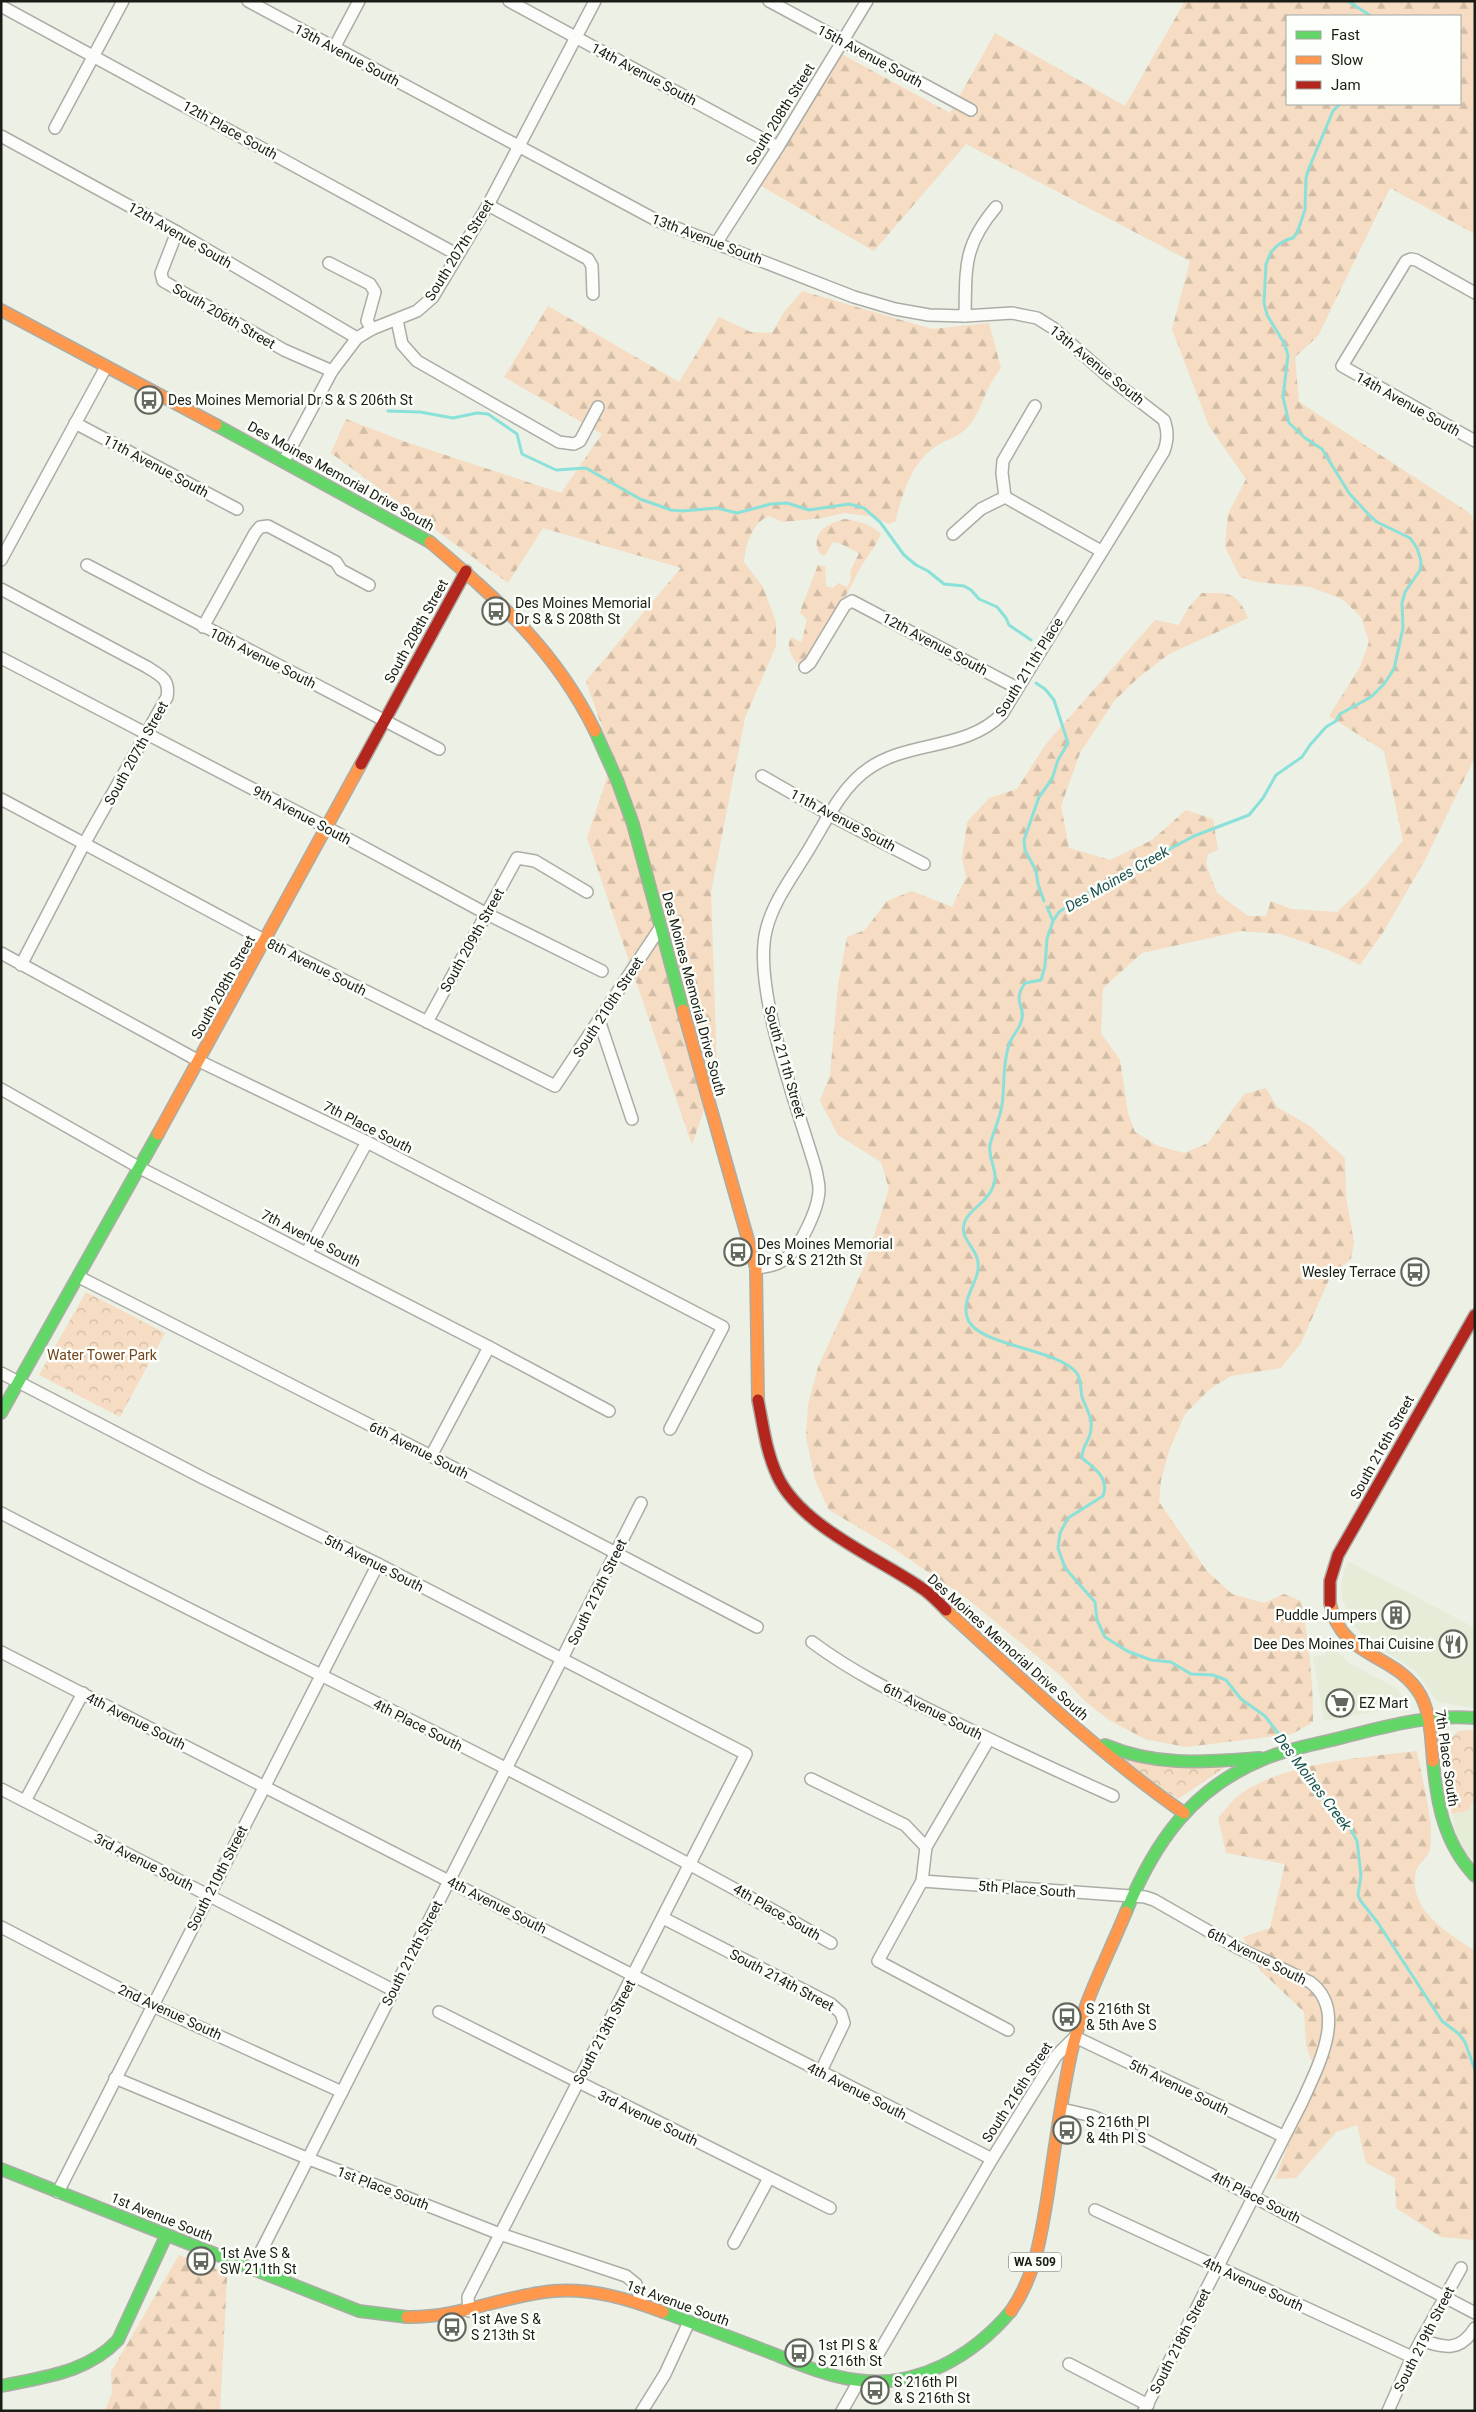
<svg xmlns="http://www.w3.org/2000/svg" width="1476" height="2412" font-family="Roboto,sans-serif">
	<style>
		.built { fill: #e5edd9 }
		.forest { fill: url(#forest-firs); fill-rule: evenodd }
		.park { fill: url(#park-crowns) }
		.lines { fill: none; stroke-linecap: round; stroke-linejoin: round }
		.stream { stroke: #8ae1d9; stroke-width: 3 }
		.street-casing { stroke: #abada5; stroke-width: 14 }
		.fast-casing { stroke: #abada5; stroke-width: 14 }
		.slow-casing { stroke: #abada5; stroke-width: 14 }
		.jam-casing { stroke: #abada5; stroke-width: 14 }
		.street { stroke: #fcfdfb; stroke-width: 11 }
		.fast { stroke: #63d668; stroke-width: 11 }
		.slow { stroke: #ff974d; stroke-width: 11 }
		.jam { stroke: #b3261e; stroke-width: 11 }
		.labels { text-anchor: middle; stroke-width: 5; stroke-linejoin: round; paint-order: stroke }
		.shield { fill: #fdfffb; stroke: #5e615a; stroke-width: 1 }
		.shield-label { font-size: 12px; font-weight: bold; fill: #1a1d15 }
		.street-label { font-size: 14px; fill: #1a1d15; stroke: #fdfffb }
		.poi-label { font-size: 14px; fill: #1a1d15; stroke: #fdfffb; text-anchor: start }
		.park-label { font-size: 14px; fill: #73451c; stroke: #fdfffb }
		.water-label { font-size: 15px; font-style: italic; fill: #1c524f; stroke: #fdfffb }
	</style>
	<defs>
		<pattern id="forest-firs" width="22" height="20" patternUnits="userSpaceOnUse" patternTransform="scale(1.25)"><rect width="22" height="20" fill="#f5dcc2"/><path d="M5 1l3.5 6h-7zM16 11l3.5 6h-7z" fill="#d1bca6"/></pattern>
		<pattern id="park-crowns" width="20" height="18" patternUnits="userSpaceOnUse" patternTransform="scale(1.25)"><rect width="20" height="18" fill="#f5dcc2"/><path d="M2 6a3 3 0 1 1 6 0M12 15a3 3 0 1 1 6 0" fill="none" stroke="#d1bca6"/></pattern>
	</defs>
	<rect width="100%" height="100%" fill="#ecf0e5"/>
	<g class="built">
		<path d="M1348,1561l127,67v80l-37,-6 -22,-31 -45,-29 -19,-18 -9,-23 -2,-14 2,-12z"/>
		<path d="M1332,1646l17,17 49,26 5,10 -1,8 -78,14 -11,-64 11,-2z"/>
		<path d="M1475,1799v64l-13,-15 -7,-16 -3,-18 16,-3z"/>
	</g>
	<g class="forest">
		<path d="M1185,1h290v233l-85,-46 -72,148 -23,21 4,45 172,112 4,13v230l-49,101 -42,73 -24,34 -29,-14 -50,-17 -40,-3 -99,22 -39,35 -2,45 19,27 8,53 7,19 23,14 26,7 24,-10 36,-49 22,-6 11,19 33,19 35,32 1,39 8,45 -3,17 -20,16 -30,68 -20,25 -50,8 -21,13 -25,25 -15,34 -9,32 -2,22 48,69 25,23 32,9 20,-9 17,7c8,41 12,80 12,121l-21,12 -106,13 -41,-8 -36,-19 -23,-18 -25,-26 -92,-76 -79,-54 -61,-36 -14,-30 -9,-43 2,-32 10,-38 46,-100 25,-78 -8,-27 -43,-27 -18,-34 10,-26 8,-90 9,-48 18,-7 22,-29 25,-10 40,16 14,-30 -4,-18 5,-37 22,-24 28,-9 29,-45 109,-124 24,5 9,-17 14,-15c26,0 35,-2 46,25l-79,36 -31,24 -24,23 -34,52 -19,53 8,42 41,12 42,-20 34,-30 27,9 5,31 -10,4 -2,10 11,29 31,23h18l5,-15 20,8 46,3 28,-26 38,-45 -19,-90 -55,-35 31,-49 9,-25 -8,-25 -19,-18 -32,-12 -53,-5 -17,-5 -15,-30 3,-33 18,-35 -37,-53 -37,-97 18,-68 -224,-117 -92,107 -118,-68 80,-132 114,62 45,-80 130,73zM1287,16h173v88h-173z"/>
		<path d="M802,291l130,38 57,-6 12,45c-4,6 -9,12 -12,19 -8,16 -10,27 -22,41 -11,11 -25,12 -36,22 -21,16 -29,47 -36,72l-7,2 -12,-7 -32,-4 -21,5 -40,4 -14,-6c-17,6 -24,30 -25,46l19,25 13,35v24l-31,72 -34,174 6,180 -25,73 -105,-307 26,-79 -27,-78 95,-113 -138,-40 -35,55 -177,-130 15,-34 57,22 158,52 41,-59 -98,-57 44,-71 131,76 40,-65 32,15 21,1 12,-21z"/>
		<path d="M845,519c13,2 26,5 36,15 -6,14 -17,26 -24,40 -14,30 -35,58 -51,88l-9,1c-6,-7 -12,-18 -5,-26l8,5 2,-1 5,-22 -7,-6 1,-4 17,-44 7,1 1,20 7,2 5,-5 9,4 4,-8 -1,-7 9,-19 -20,-10 -6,-1 -8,14 -5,-2c-11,-20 7,-31 25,-35z"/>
		<path d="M1417,1751c4,24 18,75 13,98 -1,8 -12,14 -14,22 -9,39 32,62 59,80v289l-34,-3 -45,-29 -1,-30 -29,-15 -9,-38 -21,7 -40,46 -21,1 41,-106 -10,-28 -2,-33 -43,-41 -18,-34 27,-9 15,-64 -59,-11 -8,-35c7,-8 15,-19 24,-25 43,-30 123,-36 175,-42z"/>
		<path d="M179,2255l46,17 2,7 -7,132h-115l7,-18 -1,-21z"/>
	</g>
	<g class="park">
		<path d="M86,1292l79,41 -45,84 -81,-42z"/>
		<path d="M1471,1730l4,1v68l-7,12 -16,3 -7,-63 2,-8 11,-12z"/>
		<path d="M1114,1755l113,11 -49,33z"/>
	</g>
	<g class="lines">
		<g class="stream">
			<path d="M1348,1l23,15"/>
			<path d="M388,411l32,1 33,6 24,-5 11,1 29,20 5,20 34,16 30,-2 54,31 31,11 11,1 35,-3 20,5 34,-9 16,-1 22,7 40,-6 15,4 16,14 24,33 12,10 12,6 16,13 20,2 7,4 8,9 18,8 9,11 3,7 22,15"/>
			<path d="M1036,683l9,6 9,11 14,43 -10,17 -6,19 -13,18 -15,43 1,10 11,21 2,13 6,17"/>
			<path d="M1047,907l6,14"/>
			<path d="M1287,1745l-22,-29 -24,-17 -15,-19 -13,-5 -22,-1 -20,-12 -20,-2 -24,-9 -22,-14 -8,-17 -2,-18 -30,-34 -7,-20 2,-15 8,-15 35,-22c7,-18 -9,-28 -21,-38 -1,-13 11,-18 9,-36 -1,-9 -6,-16 -9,-25 -2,-8 0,-18 -6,-25 -23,-25 -101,-26 -109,-55 -6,-20 14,-37 11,-55 -2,-16 -20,-23 -13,-41 6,-14 27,-20 30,-42 1,-12 -7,-22 -5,-34 3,-13 10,-26 12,-40 3,-19 0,-41 7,-60 2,-8 10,-15 12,-23 6,-16 -10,-19 4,-39l16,-3 4,-14 2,-27 6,-18 6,-9 25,-17 110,-59 55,-21 14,-17 13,-23 26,-18 8,-12 16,-18 10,-6 4,-7 31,-17 13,-13 10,-15 9,-41 -1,-25 3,-11 15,-22 1,-9 -4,-13 -7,-10 -33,-16 -8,-7 -20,-22 -27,-44 -17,-11 -16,-15 -6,-26 5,-42 -4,-12 -17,-28 -3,-12 2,-39 5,-12 7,-7 8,-5 7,-2 4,-5 8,-23 1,-32 3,-10 24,-57 7,-7"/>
			<path d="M1295,1756l32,49 23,23 7,13 4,34 -3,20 2,5 18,23 64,98 17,13 6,8 10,28"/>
		</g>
		<g class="street-casing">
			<g id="street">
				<path d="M248,1l408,219 198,77 41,12 34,6 36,1 47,-3 25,5 16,10 58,51 53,41c4,11 4,19 0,31l-162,263c-36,37 -94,26 -134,55 -25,17 -41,50 -56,75 -16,28 -39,56 -46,87 -14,58 33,180 50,239 1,6 3,13 3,19 0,19 -20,63 -37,72 -8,5 -17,6 -26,7"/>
				<path d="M509,1l269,146"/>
				<path d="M769,1l202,109"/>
				<path d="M1,6l457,249"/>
				<path d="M334,48l25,-47"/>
				<path d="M55,128l68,-127"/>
				<path d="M1,136l176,96 180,106"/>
				<path d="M488,205l100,54 4,7 1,28"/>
				<path d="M177,232l-16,41 2,8 121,69 48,21"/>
				<path d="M717,242l61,-95 89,-146"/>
				<path d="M329,263l41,21 5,8 -8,29 5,8"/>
				<path d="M1475,293l-59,-33 -5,-1 -5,2 -64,105 133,75"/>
				<path d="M965,316c1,-49 -2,-70 31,-109"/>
				<path d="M397,320l5,24 15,17 142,81 15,2 6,-3 18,-34"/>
				<path d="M75,423l162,86"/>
				<path d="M284,461l48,-90 25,-33 15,-9 45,-18 16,-14 55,-92 107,-204"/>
				<path d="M1005,497l96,54"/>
				<path d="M953,534l28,-25 24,-12 -3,-24 1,-12 32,-55"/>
				<path d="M1,560l105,-193"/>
				<path d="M87,565l352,184"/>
				<path d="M1,589l146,78c14,9 23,12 20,30l-83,147 -63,121"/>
				<path d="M203,627l52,-94 5,-6 8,-1 68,36 5,8 28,15"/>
				<path d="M1,658l325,169 161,87 115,57"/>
				<path d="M805,667l5,-4 35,-58 7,-4 165,87"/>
				<path d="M762,776l68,39 94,49"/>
				<path d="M1,799l265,142 289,145 105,-158"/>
				<path d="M1,953l198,108 168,81 356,185 -53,102"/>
				<path d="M599,1020l33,99"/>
				<path d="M427,1022l90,-164 18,3 52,31"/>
				<path d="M1,1089l139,79 349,179 120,64"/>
				<path d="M307,1252l60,-110"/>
				<path d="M79,1277l352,179 326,171"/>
				<path d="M1,1373l204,106 173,85 368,190 -278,543 1,14"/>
				<path d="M431,1456l58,-109"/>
				<path d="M1,1513c276,144 560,275 830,430"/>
				<path d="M812,1642c40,30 85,52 130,74 57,28 113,54 171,80"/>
				<path d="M1,1652l991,507"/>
				<path d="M989,1739l-63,108 -4,34 -44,80 130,69"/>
				<path d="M811,1779l94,46 21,22"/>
				<path d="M1,1789l392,201"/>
				<path d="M25,1801l58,-108"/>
				<path d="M922,1881l223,16 9,3 84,48 72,34c39,29 7,86 -8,120l-158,309"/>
				<path d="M663,1918l168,86 10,9 3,10 -24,50"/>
				<path d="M1,1927l152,79 189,86"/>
				<path d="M439,2012l391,196"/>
				<path d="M115,2078l194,81 191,75 126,42 10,8 5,18"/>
				<path d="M1062,2109l30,7 53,24 330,173"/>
				<path d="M58,2192l320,-628"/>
				<path d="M1095,2210l317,147"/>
				<path d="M734,2243l35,-65"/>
				<path d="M252,2269l389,-766"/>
				<path d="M1421,2340c24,8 39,12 54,-12"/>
				<path d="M874,2361l118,-202 64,-103 19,-19 208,99"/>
				<path d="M1069,2364l79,41"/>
				<path d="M642,2411l23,-37 24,-52"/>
				<path d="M842,2411l17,-30"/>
				<path d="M1388,2411l24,-54 49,-89"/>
			</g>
		</g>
		<g class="fast-casing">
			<g id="fast">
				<path d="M216,425l214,117"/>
				<path d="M595,731l22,49 16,44 50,186"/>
				<path d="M1,1413l157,-279"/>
				<path d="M1105,1745c53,22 99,17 155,13"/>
				<path d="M1433,1761c4,43 11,82 42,115"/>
				<path d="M1126,1912c28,-69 66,-124 138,-153 25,-11 54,-15 80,-22 44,-11 86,-23 131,-19"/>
				<path d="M1,2169l358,142 48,6"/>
				<path d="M663,2312c36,13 71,27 106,40 28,11 57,24 87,28 61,9 117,-24 155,-69"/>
				<path d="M1,2386c42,-9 86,-13 117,-46l48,-104"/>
			</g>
		</g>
		<g class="slow-casing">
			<g id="slow">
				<path d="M1,310l215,115"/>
				<path d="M430,542c68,58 125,107 165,189"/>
				<path d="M683,1010l73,258 2,132"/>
				<path d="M158,1134l203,-370"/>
				<path d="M1330,1603c11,57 67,49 91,93 10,19 10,44 12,65"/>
				<path d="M946,1610c77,70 152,143 238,203"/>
				<path d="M1011,2311c25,-36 30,-76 37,-118 7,-47 13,-93 23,-139 11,-49 36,-96 55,-142"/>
				<path d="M407,2317c53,1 97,-22 147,-26 38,-3 74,8 109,21"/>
			</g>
		</g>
		<g class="jam-casing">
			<g id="jam">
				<path d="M361,764l105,-193"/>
				<path d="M758,1400c5,25 8,51 19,75 22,50 99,82 143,112 10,6 18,15 26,23"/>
				<path d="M1330,1603v-22l8,-26 137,-240"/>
			</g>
		</g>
		<use href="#street" class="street"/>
		<use href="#fast" class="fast"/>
		<use href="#slow" class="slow"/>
		<use href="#jam" class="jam"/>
	</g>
	<defs>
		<g id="bus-ring" transform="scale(1.4375)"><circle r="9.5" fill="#fdfffb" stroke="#64675e" stroke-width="1.5"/><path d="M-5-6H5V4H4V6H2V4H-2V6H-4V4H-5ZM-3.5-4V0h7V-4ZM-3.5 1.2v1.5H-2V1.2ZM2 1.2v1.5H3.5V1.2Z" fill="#64675e"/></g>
		<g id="building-ring" transform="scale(1.4375)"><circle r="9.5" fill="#fdfffb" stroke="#64675e" stroke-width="1.5"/><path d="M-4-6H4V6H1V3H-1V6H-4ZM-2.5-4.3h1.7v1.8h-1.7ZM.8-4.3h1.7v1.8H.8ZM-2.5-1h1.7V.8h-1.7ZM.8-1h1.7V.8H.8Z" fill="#64675e"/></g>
		<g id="restaurant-ring" transform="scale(1.4375)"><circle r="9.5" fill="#fdfffb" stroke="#64675e" stroke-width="1.5"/><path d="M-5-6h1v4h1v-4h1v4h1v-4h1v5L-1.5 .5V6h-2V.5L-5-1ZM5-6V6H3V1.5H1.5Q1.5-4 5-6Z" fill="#64675e"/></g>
		<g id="supermarket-ring" transform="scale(1.4375)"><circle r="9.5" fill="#fdfffb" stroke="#64675e" stroke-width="1.5"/><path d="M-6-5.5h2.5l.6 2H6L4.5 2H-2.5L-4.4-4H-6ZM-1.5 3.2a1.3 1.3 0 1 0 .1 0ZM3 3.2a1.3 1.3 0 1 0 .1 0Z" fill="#64675e"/></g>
	</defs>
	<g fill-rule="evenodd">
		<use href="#bus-ring" x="149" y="400"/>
		<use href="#bus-ring" x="496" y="611"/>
		<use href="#bus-ring" x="738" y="1252"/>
		<use href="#bus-ring" x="1415" y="1272"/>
		<use href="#building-ring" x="1396" y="1615"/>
		<use href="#restaurant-ring" x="1453" y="1644"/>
		<use href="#supermarket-ring" x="1340" y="1703"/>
		<use href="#bus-ring" x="1067" y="2017"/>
		<use href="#bus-ring" x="1067" y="2130"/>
		<use href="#bus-ring" x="201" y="2261"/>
		<use href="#bus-ring" x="452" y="2327"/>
		<use href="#bus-ring" x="799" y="2353"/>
		<use href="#bus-ring" x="875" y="2390"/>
	</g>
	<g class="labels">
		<rect class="shield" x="1009" y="2252.5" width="52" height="19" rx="4"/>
		<g class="shield-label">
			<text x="1035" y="2266">WA 509</text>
		</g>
		<g class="street-label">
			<text transform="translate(347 55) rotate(28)" y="5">13th Avenue South</text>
			<text transform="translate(870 56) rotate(28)" y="5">15th Avenue South</text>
			<text transform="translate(644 74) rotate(28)" y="5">14th Avenue South</text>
			<text transform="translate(780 114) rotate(-58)" y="5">South 208th Street</text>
			<text transform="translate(230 130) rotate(29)" y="5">12th Place South</text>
			<text transform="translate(180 235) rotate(30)" y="5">12th Avenue South</text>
			<text transform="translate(707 239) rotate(21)" y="5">13th Avenue South</text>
			<text transform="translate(459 250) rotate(-58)" y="5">South 207th Street</text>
			<text transform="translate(224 316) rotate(30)" y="5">South 206th Street</text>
			<text transform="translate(1097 365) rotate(39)" y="5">13th Avenue South</text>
			<text transform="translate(1408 404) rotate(29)" y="5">14th Avenue South</text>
			<text transform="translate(156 466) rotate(28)" y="5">11th Avenue South</text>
			<text transform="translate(341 476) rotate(29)" y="5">Des Moines Memorial Drive South</text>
			<text transform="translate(416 631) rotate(-61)" y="5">South 208th Street</text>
			<text transform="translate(935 644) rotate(28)" y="5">12th Avenue South</text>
			<text transform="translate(263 658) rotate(27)" y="5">10th Avenue South</text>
			<text transform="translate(1029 667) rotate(-58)" y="5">South 211th Place</text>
			<text transform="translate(136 753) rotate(-61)" y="5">South 207th Street</text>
			<text transform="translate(302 815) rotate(28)" y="5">9th Avenue South</text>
			<text transform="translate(843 820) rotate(28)" y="5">11th Avenue South</text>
			<text transform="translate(472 940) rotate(-61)" y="5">South 209th Street</text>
			<text transform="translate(317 967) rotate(27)" y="5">8th Avenue South</text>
			<text transform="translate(223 987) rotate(-61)" y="5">South 208th Street</text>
			<text transform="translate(694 994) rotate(75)" y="5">Des Moines Memorial Drive South</text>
			<text transform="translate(608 1007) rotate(-57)" y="5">South 210th Street</text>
			<text transform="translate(785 1062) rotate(74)" y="5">South 211th Street</text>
			<text transform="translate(368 1127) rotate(27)" y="5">7th Place South</text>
			<text transform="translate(311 1238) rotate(27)" y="5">7th Avenue South</text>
			<text transform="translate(1382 1447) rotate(-61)" y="5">South 216th Street</text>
			<text transform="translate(419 1450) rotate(27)" y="5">6th Avenue South</text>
			<text transform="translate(374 1563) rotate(27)" y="5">5th Avenue South</text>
			<text transform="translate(597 1592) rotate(-64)" y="5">South 212th Street</text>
			<text transform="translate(1008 1647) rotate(42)" y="5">Des Moines Memorial Drive South</text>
			<text transform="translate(933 1711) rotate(27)" y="5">6th Avenue South</text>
			<text transform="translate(136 1721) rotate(27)" y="5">4th Avenue South</text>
			<text transform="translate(418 1725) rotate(27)" y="5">4th Place South</text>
			<text transform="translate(1447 1758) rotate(82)" y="5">7th Place South</text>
			<text transform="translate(144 1862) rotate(27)" y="5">3rd Avenue South</text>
			<text transform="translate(217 1878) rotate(-63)" y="5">South 210th Street</text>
			<text transform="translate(1027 1889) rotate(4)" y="5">5th Place South</text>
			<text transform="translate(497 1905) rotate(27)" y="5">4th Avenue South</text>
			<text transform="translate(777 1912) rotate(30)" y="5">4th Place South</text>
			<text transform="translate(412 1953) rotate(-63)" y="5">South 212th Street</text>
			<text transform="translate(1257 1956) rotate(27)" y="5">6th Avenue South</text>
			<text transform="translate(782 1980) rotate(28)" y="5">South 214th Street</text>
			<text transform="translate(170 2012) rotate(25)" y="5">2nd Avenue South</text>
			<text transform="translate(604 2032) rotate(-62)" y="5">South 213th Street</text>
			<text transform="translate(1179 2087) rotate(26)" y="5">5th Avenue South</text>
			<text transform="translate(857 2091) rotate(27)" y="5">4th Avenue South</text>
			<text transform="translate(1017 2092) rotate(-57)" y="5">South 216th Street</text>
			<text transform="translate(648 2118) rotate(26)" y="5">3rd Avenue South</text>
			<text transform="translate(383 2188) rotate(21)" y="5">1st Place South</text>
			<text transform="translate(1256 2197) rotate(27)" y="5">4th Place South</text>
			<text transform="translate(162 2217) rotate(22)" y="5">1st Avenue South</text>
			<text transform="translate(1253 2284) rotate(25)" y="5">4th Avenue South</text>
			<text transform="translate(678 2303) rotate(20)" y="5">1st Avenue South</text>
			<text transform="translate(1424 2339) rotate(-63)" y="5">South 219th Street</text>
			<text transform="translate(1180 2341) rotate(-63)" y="5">South 218th Street</text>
		</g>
		<g class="poi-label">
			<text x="168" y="405">Des Moines Memorial Dr S &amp; S 206th St</text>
			<text x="515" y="608">Des Moines Memorial<tspan x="515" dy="16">Dr S &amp; S 208th St</tspan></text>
			<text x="757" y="1249">Des Moines Memorial<tspan x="757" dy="16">Dr S &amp; S 212th St</tspan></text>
			<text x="1396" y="1277" text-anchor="end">Wesley Terrace</text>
			<text x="1377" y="1620" text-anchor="end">Puddle Jumpers</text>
			<text x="1434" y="1649" text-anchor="end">Dee Des Moines Thai Cuisine</text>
			<text x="1359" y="1708">EZ Mart</text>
			<text x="1086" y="2014">S 216th St<tspan x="1086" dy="16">&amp; 5th Ave S</tspan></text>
			<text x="1086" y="2127">S 216th Pl<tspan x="1086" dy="16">&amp; 4th Pl S</tspan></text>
			<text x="220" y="2258">1st Ave S &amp;<tspan x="220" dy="16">SW 211th St</tspan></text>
			<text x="471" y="2324">1st Ave S &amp;<tspan x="471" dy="16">S 213th St</tspan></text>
			<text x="818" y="2350">1st Pl S &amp;<tspan x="818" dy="16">S 216th St</tspan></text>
			<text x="894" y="2387">S 216th Pl<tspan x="894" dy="16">&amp; S 216th St</tspan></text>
		</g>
		<g class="park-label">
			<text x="102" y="1360">Water Tower Park</text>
		</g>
		<g class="water-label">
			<text transform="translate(1117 879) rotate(-30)" y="5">Des Moines Creek</text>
			<text transform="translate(1313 1782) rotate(53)" y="5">Des Moines Creek</text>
		</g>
	</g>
	<rect width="1476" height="2412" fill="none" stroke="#1a1d15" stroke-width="5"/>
	<rect x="1286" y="15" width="175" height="90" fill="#fdfffb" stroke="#a2a59f"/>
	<rect x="1296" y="31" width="25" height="8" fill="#63d668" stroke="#a2a59f"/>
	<text x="1331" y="40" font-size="15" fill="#1a1d15">Fast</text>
	<rect x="1296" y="56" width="25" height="8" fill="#ff974d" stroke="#a2a59f"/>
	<text x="1331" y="65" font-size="15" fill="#1a1d15">Slow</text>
	<rect x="1296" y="81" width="25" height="8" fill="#b3261e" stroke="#a2a59f"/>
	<text x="1331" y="90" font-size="15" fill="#1a1d15">Jam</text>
</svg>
